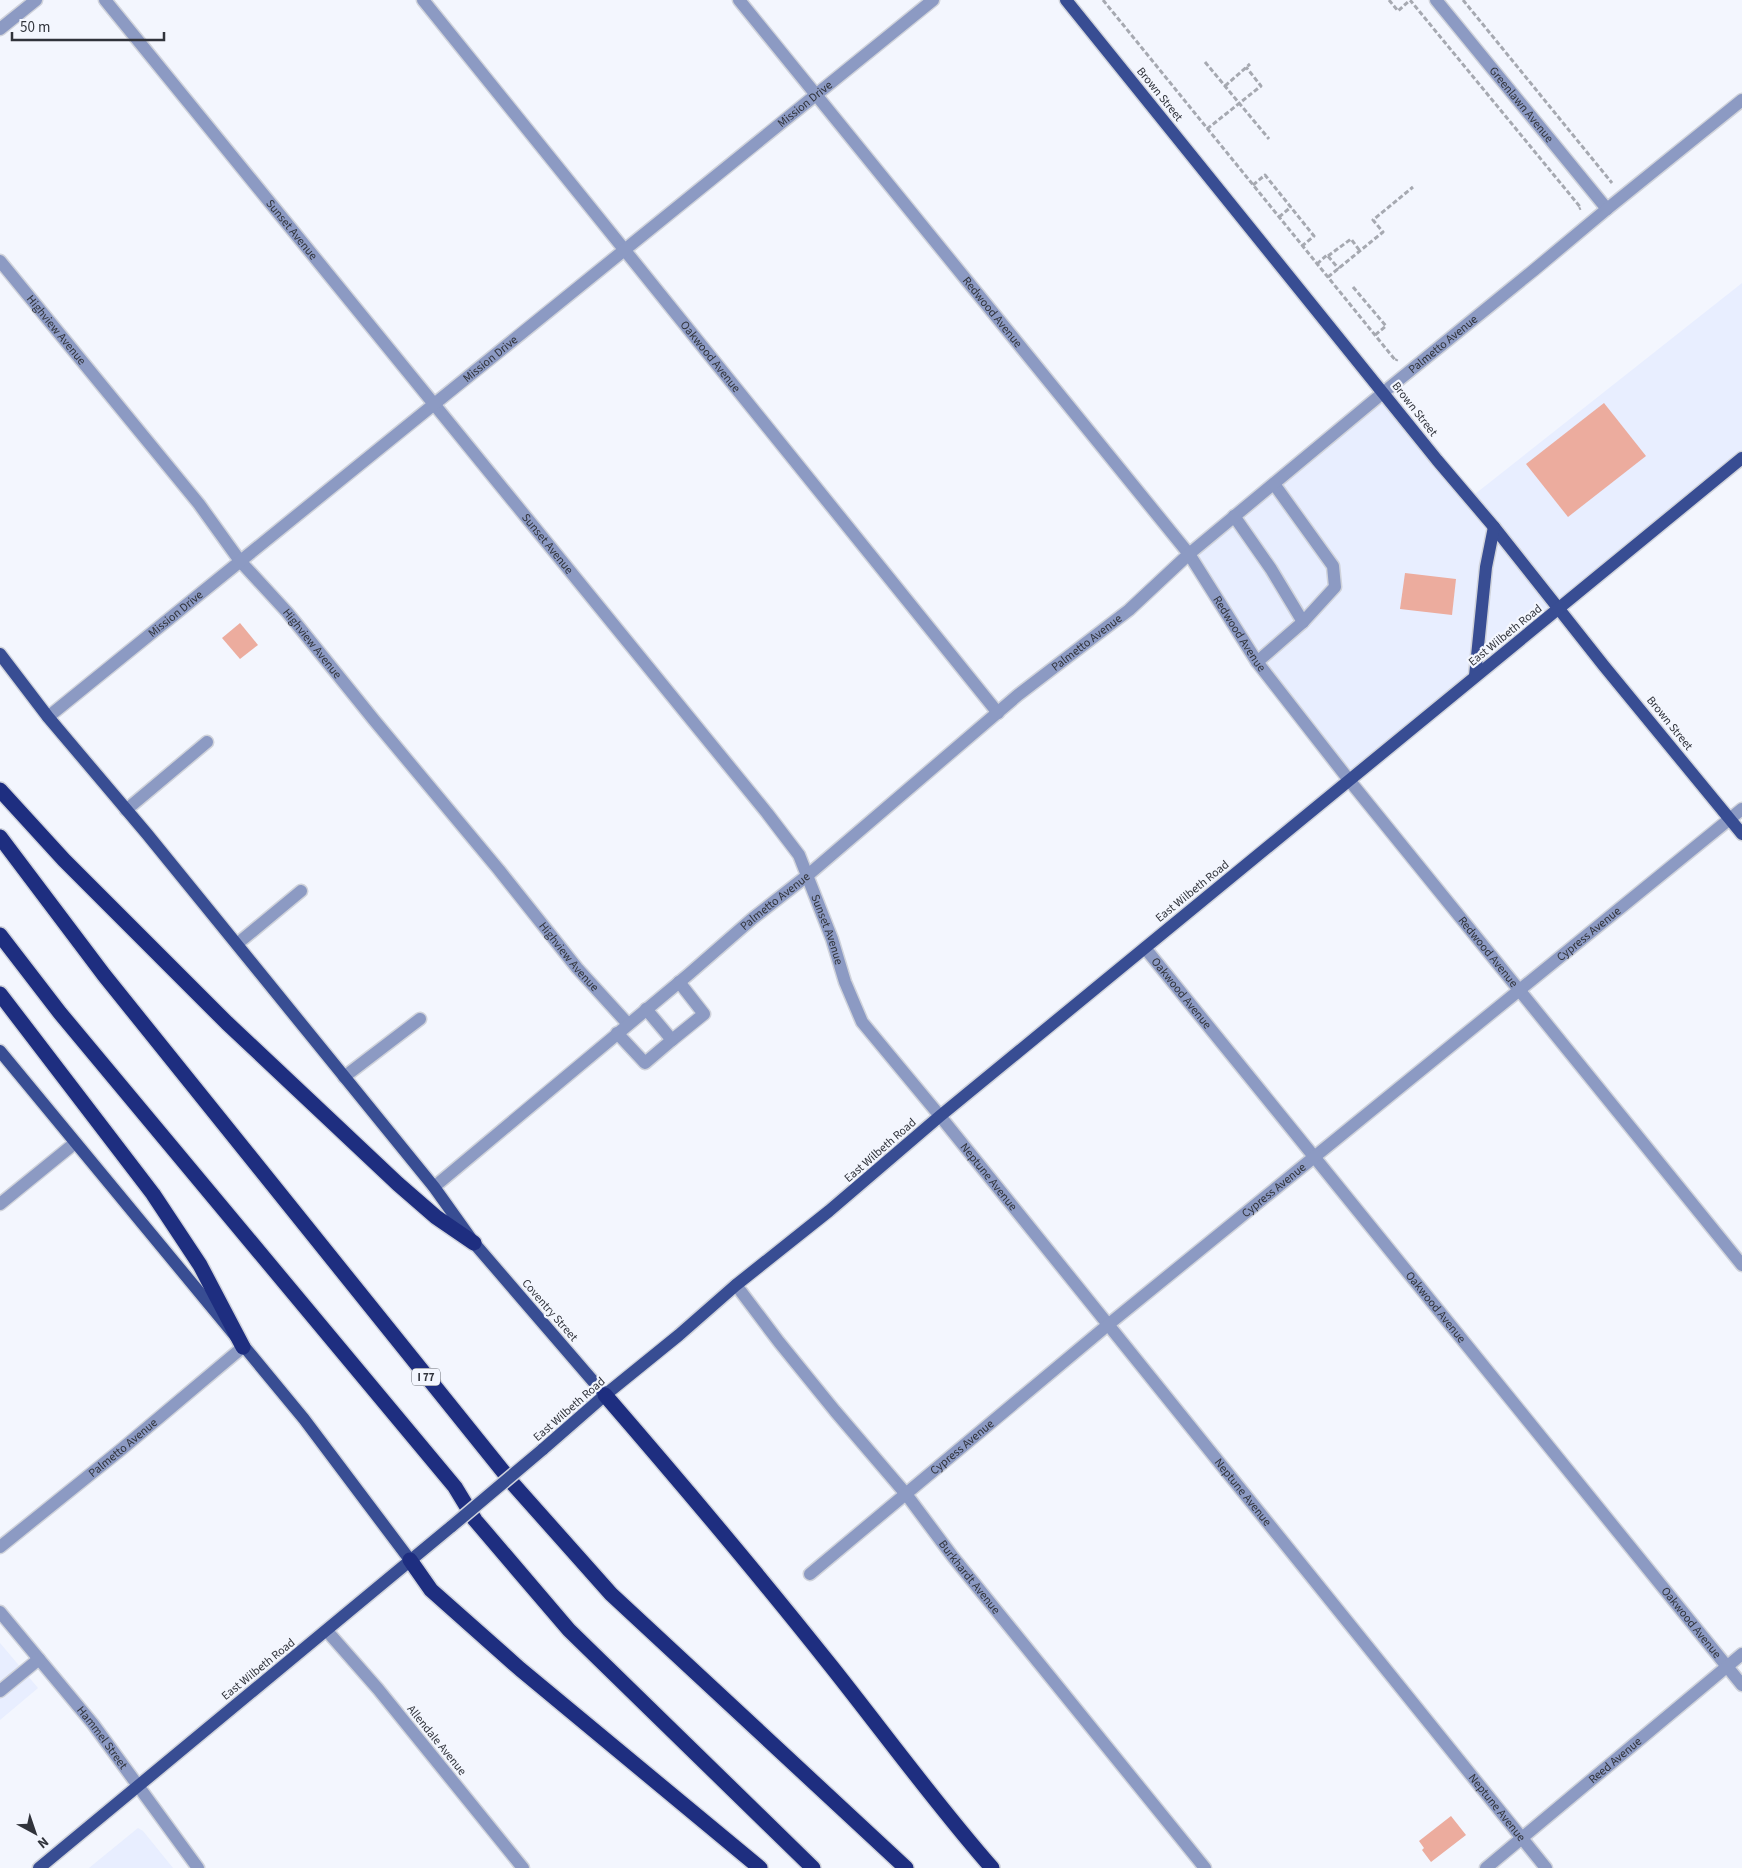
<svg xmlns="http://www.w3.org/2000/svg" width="1742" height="1868" font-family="'Source Sans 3',sans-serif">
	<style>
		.built { fill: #e8eeff }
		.building { fill: #ecac9e }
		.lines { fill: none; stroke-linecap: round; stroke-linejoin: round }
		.minor-casing { stroke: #d0d3db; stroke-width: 15 }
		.major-casing { stroke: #d0d3db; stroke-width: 15 }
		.highway-casing { stroke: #d0d3db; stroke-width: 18 }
		.path { stroke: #a6a9b1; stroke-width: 3; stroke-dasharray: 5 2.5; stroke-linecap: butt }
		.minor { stroke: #8c9ac3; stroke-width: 12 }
		.major { stroke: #384d93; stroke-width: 12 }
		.highway { stroke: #1e2e80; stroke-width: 15 }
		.major-bridge-casing { stroke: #d0d3db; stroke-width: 15; stroke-linecap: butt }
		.major-bridge { stroke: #384d93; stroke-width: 12 }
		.labels { text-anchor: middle; stroke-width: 4.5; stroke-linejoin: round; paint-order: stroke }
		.shield { fill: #f3f6fe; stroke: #6a6e76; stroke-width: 1 }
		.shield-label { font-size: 11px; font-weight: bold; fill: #30333b }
		.street-label { font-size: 12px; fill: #30333b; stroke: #f3f6fe }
	</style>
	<rect width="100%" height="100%" fill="#f3f6fe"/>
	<g class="built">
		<path d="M1742,283v175l-393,322 -92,-118 -68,-108 195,-162 86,106z"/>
		<path d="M0,1643l38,45 -38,32z"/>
		<path d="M138,1828l5,3 30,37h-84z"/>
	</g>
	<g class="building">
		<path d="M1604,403l42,53 -78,61 -42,-53z"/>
		<path d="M1405,573l51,6 -4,36 -52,-6z"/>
		<path d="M240,623l18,22 -18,14 -18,-21z"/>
		<path d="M1451,1816l15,19 -35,27 -9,-12 2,-2 -5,-7z"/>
	</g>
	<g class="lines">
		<g class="minor-casing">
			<g id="minor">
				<path id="s1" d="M105,0l662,813 32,42 33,84 13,43 17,40 78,94 606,752"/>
				<path id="s2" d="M423,0l575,713"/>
				<path id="s3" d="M739,0l450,554 68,108 92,118 393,485"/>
				<path id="s4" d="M1436,0l171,209"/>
				<path d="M0,29l36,-29"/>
				<path id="s5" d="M0,261l199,243 41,57 47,51 87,108 125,150 78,98 51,56"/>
				<path d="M1234,516l37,53 32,53"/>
				<path d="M1257,662l46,-40 32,-35 -2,-21 -59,-82"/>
				<path id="s6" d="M48,717l885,-717"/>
				<path d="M126,810l81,-68"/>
				<path d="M237,944l64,-53"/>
				<path id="s7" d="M1145,948l597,737"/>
				<path d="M646,1009l26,31 32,-26 -25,-32"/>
				<path d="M617,1033l28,30 27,-23"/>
				<path d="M344,1077l76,-58"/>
				<path id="s8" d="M434,1187l255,-213 63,-55 56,-44 210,-180 111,-85 60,-56 195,-162 150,-122 73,-61 135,-109"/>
				<path d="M0,1204l75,-61"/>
				<path id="s9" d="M736,1285l43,57 56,69 71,83 47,63 252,311"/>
				<path id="s10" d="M0,1547l123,-99 120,-101"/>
				<path id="s11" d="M810,1574l299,-250 633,-515"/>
				<path id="s12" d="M0,1612l93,112 105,144"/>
				<path d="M327,1631l51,58 145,179"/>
				<path d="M0,1691l39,-32"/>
				<path id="s13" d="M1486,1868l256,-214"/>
			</g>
		</g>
		<g class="major-casing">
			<g id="major">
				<path d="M1066,0l371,460 57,67 110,139 138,168"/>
				<path d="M0,654l48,63 99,117 287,353 40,56 131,152"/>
				<path d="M1475,676l11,-109 8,-40"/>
				<path d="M0,1051l304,368 106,141"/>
				<path d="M542,1450l63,-55 74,-60 57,-50 93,-74 111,-95 802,-658"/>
				<path d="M39,1868l413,-342"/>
			</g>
		</g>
		<g class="highway-casing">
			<g id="highway">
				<path d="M0,790l64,70 163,163 171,161 38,33 38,26"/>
				<path d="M0,837l104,138 410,510 97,109 295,274"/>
				<path d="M0,935l60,78 395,474 20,33 94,110 244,238"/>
				<path d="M0,994l153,200 47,71 43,82"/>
				<path d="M605,1395c77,89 153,179 226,271 54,68 104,137 161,202"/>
				<path d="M410,1560l21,30 89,79 240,199"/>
			</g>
		</g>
		<g class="path">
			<path d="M1103,0l293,361 1,-2"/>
			<path d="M1389,0l9,11 12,-11 171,208 -2,1"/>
			<path d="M1463,0l149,183"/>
			<path d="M1205,62l64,77"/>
			<path d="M1225,86l25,-22"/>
			<path d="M1207,129l54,-43 -15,-19"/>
			<path d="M1253,185l12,-10 49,61 -12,10"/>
			<path d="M1279,217l12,-10"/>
			<path d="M1328,256l23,-17 9,12"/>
			<path d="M1317,264l10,-9 12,14"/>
			<path d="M1328,277l55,-45 -10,-12 40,-33"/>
			<path d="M1353,287l33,39 -11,9"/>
		</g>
		<use href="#minor" class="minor"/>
		<use href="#major" class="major"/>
		<use href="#highway" class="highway"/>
		<g class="major-bridge-casing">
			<path id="major-bridge" d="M452,1526l90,-76"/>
		</g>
		<use href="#major-bridge" class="major-bridge"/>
	</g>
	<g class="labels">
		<rect class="shield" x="412" y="1368.5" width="28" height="17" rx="4"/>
		<g class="shield-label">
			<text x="426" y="1381">I 77</text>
		</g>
		<g class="street-label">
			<text transform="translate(1160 94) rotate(51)" y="4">Brown Street</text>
			<text dy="4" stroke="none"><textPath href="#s6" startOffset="974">Mission Drive</textPath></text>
			<text dy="4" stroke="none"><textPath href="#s4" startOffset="135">Greenlawn Avenue</textPath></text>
			<text dy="4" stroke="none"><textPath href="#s1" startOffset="296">Sunset Avenue</textPath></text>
			<text dy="4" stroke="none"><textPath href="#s3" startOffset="402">Redwood Avenue</textPath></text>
			<text dy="4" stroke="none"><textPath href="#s5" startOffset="89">Highview Avenue</textPath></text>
			<text dy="4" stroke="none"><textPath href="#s8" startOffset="1315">Palmetto Avenue</textPath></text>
			<text dy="4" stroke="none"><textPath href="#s2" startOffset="458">Oakwood Avenue</textPath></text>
			<text dy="4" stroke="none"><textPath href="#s6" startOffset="569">Mission Drive</textPath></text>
			<text transform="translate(1415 409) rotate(52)" y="4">Brown Street</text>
			<text dy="4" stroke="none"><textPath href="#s1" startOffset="701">Sunset Avenue</textPath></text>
			<text dy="4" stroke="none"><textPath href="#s6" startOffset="164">Mission Drive</textPath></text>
			<text dy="4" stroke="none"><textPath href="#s3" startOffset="808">Redwood Avenue</textPath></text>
			<text transform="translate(1505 635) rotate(-39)" y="4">East Wilbeth Road</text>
			<text dy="4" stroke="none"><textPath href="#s8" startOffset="850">Palmetto Avenue</textPath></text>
			<text dy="4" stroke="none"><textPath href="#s5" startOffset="494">Highview Avenue</textPath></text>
			<text transform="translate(1670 723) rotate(51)" y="4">Brown Street</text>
			<text transform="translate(1192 891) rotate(-39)" y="4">East Wilbeth Road</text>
			<text dy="4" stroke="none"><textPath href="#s8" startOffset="445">Palmetto Avenue</textPath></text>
			<text dy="4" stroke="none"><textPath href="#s1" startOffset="1181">Sunset Avenue</textPath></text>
			<text dy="4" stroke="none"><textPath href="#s11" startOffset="1008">Cypress Avenue</textPath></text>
			<text dy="4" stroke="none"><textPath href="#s3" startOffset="1212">Redwood Avenue</textPath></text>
			<text dy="4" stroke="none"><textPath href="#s5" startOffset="899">Highview Avenue</textPath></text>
			<text dy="4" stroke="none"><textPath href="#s7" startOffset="58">Oakwood Avenue</textPath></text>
			<text transform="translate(880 1150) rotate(-41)" y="4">East Wilbeth Road</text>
			<text dy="4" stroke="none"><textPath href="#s1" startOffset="1480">Neptune Avenue</textPath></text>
			<text dy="4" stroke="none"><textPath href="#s11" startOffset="602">Cypress Avenue</textPath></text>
			<text dy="4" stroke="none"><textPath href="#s7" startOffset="462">Oakwood Avenue</textPath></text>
			<text transform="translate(550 1310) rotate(49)" y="4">Coventry Street</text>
			<text transform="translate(569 1409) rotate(-41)" y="4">East Wilbeth Road</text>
			<text dy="4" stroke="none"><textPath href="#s11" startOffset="198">Cypress Avenue</textPath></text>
			<text dy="4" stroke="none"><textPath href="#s10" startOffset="158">Palmetto Avenue</textPath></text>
			<text dy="4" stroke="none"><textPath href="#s1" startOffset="1885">Neptune Avenue</textPath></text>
			<text dy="4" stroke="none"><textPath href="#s9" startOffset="374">Burkhardt Avenue</textPath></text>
			<text dy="4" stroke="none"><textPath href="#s7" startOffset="868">Oakwood Avenue</textPath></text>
			<text transform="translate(258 1669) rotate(-39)" y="4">East Wilbeth Road</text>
			<text dy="4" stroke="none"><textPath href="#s12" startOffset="162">Hammel Street</textPath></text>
			<text transform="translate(437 1740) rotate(51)" y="4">Allendale Avenue</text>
			<text dy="4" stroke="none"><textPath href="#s13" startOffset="168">Reed Avenue</textPath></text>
			<text dy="4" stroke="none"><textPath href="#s1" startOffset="2290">Neptune Avenue</textPath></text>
		</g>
	</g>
	<g transform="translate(35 1833) rotate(140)" stroke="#f3f6fe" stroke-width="4" paint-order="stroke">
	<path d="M0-4L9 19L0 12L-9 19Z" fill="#30333b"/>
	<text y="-8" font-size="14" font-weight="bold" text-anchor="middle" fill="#30333b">N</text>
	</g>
	<path d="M12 32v8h152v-8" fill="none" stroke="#30333b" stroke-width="2.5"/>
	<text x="20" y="32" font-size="15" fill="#30333b" stroke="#f3f6fe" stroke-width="4" paint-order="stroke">50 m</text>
</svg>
